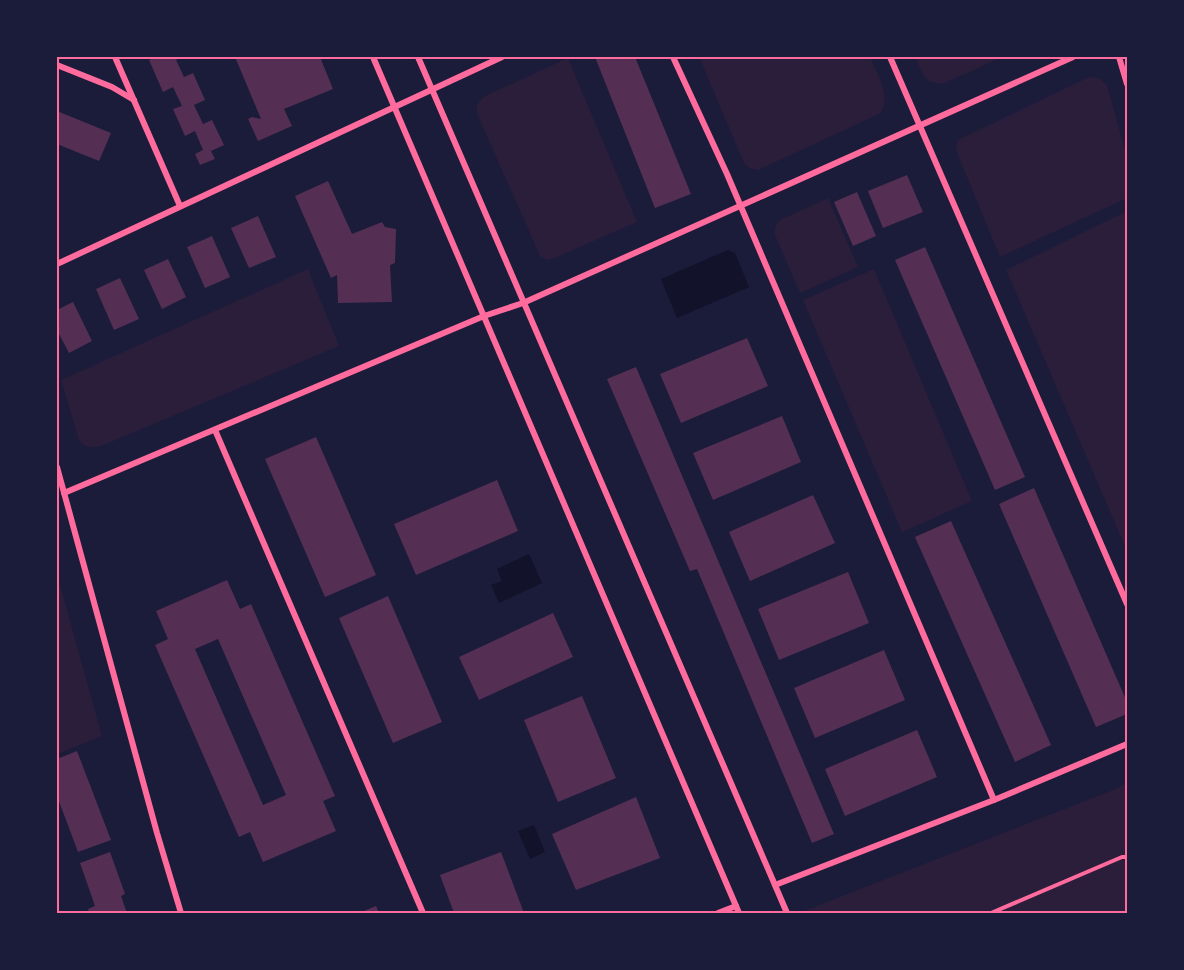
<svg xmlns="http://www.w3.org/2000/svg" width="1184" height="970" font-family="Figtree,sans-serif">
	<style>
		.green { fill: #2a1e3b }
		.water { fill: #12122b }
		.building { fill: #542f53; fill-rule: evenodd }
		.lines { fill: none; stroke-linecap: round; stroke-linejoin: round }
		.path { stroke: #ff6b9d; stroke-width: 4 }
		.minor { stroke: #ff6b9d; stroke-width: 6 }
		.neatline { fill: none; stroke: #ff6b9d; stroke-width: 2 }
	</style>
	<rect width="100%" height="100%" fill="#1b1b3a"/>
	<g class="green">
		<path d="M699,57h171c8,19 21,36 11,56l-123,57 -8,-2 -6,-5z"/>
		<path d="M915,57h87l-57,26c-20,3 -23,-10 -30,-26z"/>
		<path d="M568,58l69,164 -82,36 -7,2 -8,-4 -63,-142v-9l6,-8z"/>
		<path d="M1089,77l10,1 8,7 20,72v41l-127,59 -43,-104 -1,-6 2,-7z"/>
		<path d="M828,198l30,69 -58,26 -25,-58v-8l5,-7z"/>
		<path d="M1127,211v340l-121,-281z"/>
		<path d="M308,269l31,77 -214,90c-14,5 -36,20 -46,4l-18,-60z"/>
		<path d="M874,269l98,232 -70,31 -99,-232z"/>
		<path d="M57,574l45,162 -45,18z"/>
		<path d="M1127,783v130h-328l314,-123z"/>
	</g>
	<g class="water">
		<path d="M728,250l7,3 14,34 -72,31 -16,-39z"/>
		<path d="M529,554l13,29 -43,20 -8,-18 11,-4 -5,-12z"/>
		<path d="M534,825l11,27 -15,7 -12,-28z"/>
	</g>
	<g class="building">
		<path d="M156,57h26l-6,3 8,17 9,-4 12,27 -11,5 9,19 9,-4 12,25 -13,6 4,8 -15,6 -5,-11 8,-4 -8,-19 -10,5 -12,-27 9,-3 -9,-19 -10,5 -14,-32z"/>
		<path d="M235,57h85l13,32 -49,20 8,17 -34,15 -10,-22 4,-2 9,2z"/>
		<path d="M595,57h40l56,137 -36,14z"/>
		<path d="M57,111l54,22 -12,28 -42,-17z"/>
		<path d="M907,175l16,37 -40,16 -15,-37z"/>
		<path d="M328,181l24,53 30,-12 3,5 11,2 -1,34 -5,2 2,37 -54,1 -1,-28 -6,3 -36,-82z"/>
		<path d="M857,192l19,44 -23,10 -19,-44z"/>
		<path d="M258,216l18,41 -27,11 -18,-40z"/>
		<path d="M212,236l18,41 -25,11 -18,-41z"/>
		<path d="M925,247l100,230 -30,13 -100,-230z"/>
		<path d="M168,259l18,38 -24,12 -18,-39z"/>
		<path d="M120,278l19,41 -25,11 -18,-41z"/>
		<path d="M73,302l19,39 -23,12 -12,-23v-20z"/>
		<path d="M747,338l21,48 -87,37 -21,-49z"/>
		<path d="M636,367l198,467 -22,9 -115,-274 -7,2 -83,-192z"/>
		<path d="M782,416l19,46 -88,38 -20,-47z"/>
		<path d="M316,437l60,138 -51,22 -60,-138z"/>
		<path d="M497,480l21,51 -102,44 -22,-51z"/>
		<path d="M1034,488l93,214v12l-31,13 -97,-223z"/>
		<path d="M813,495l22,48 -85,38 -21,-49z"/>
		<path d="M951,521l100,224 -36,17 -100,-225z"/>
		<path d="M848,572l21,51 -90,37 -21,-51z"/>
		<path d="M227,580l13,29 11,-5 84,192 -12,5 13,30 -73,31 -13,-30 -11,5 -84,-192 13,-6 -12,-28zM218,639l68,156 -23,10 -68,-156z"/>
		<path d="M388,596l54,126 -49,21 -54,-125z"/>
		<path d="M553,613l20,44 -94,43 -20,-43z"/>
		<path d="M884,650l21,50 -90,38 -21,-50z"/>
		<path d="M582,696l34,82 -58,24 -34,-82z"/>
		<path d="M917,730l20,47 -92,39 -20,-47z"/>
		<path d="M77,751l34,89 -33,12 -21,-56v-37z"/>
		<path d="M636,797l24,61 -84,32 -24,-56z"/>
		<path d="M110,852l15,42 -4,2 6,17h-38l-1,-4 7,-3 -15,-43z"/>
		<path d="M501,852l23,61h-70l-14,-38z"/>
		<path d="M376,906l3,7h-20z"/>
	</g>
	<g class="lines">
		<path class="path" d="M991,913l131,-56h5"/>
		<g class="minor">
			<path d="M115,57l65,149"/>
			<path d="M373,57l366,856"/>
			<path d="M418,57l369,856"/>
			<path d="M673,57l54,117 267,626"/>
			<path d="M890,57l237,547"/>
			<path d="M1119,57l8,27"/>
			<path d="M57,65l55,22 22,13"/>
			<path d="M57,264l445,-207"/>
			<path d="M215,430l208,483"/>
			<path d="M57,467l100,366 24,80"/>
			<path d="M64,493l420,-177 39,-13 550,-246"/>
			<path d="M775,885l219,-85 133,-56"/>
			<path d="M718,913l18,-7"/>
		</g>
	</g>
	<rect width="1184" height="970" fill="none" stroke="#1b1b3a" stroke-width="117"/>
	<rect x="58" y="58" width="1068" height="854" class="neatline"/>
</svg>
